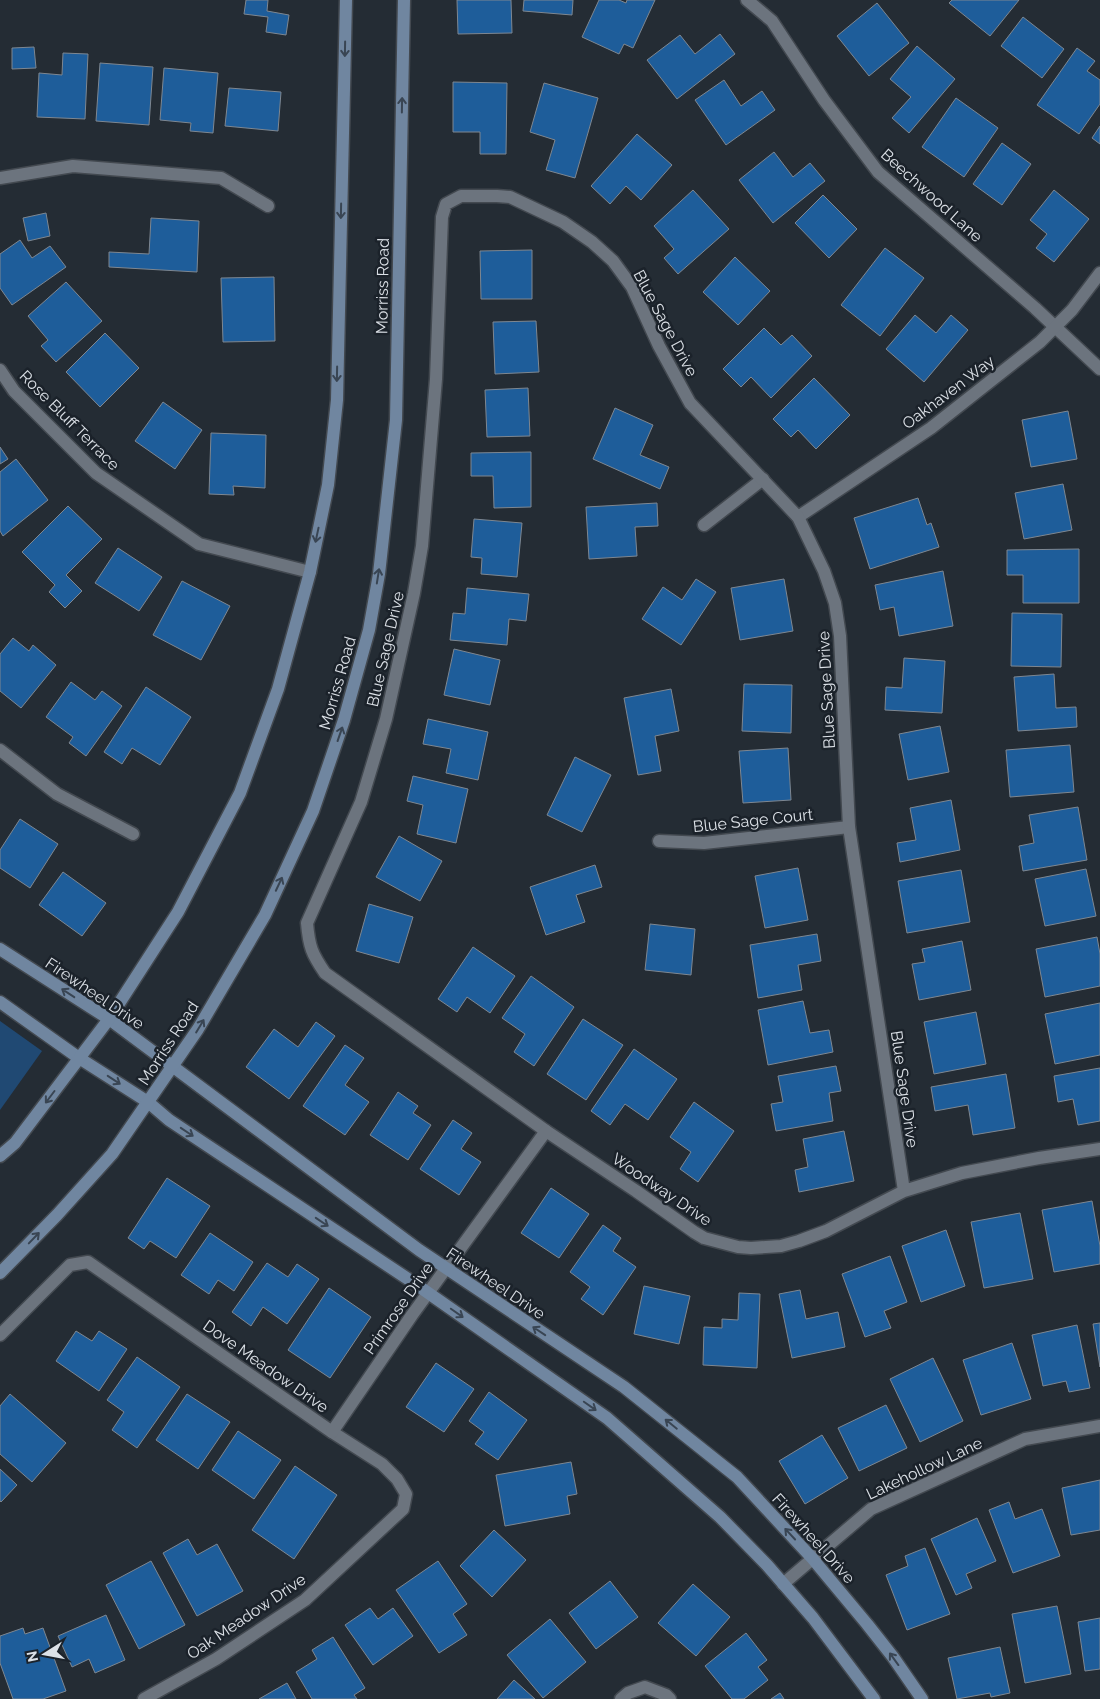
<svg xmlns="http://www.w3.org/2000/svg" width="1100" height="1699" font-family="Raleway,sans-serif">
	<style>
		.green { fill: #204973 }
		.building { fill: #1e5d9a; stroke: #7e8791 }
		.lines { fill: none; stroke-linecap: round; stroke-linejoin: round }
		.street-casing { stroke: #434950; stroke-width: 15 }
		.secondary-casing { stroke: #434950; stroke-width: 15 }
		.street { stroke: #6c747e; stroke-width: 12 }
		.secondary { stroke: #7086a0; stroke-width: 12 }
		.oneway { stroke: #394553 }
		.labels { text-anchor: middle; stroke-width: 5; stroke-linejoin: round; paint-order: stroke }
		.street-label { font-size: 16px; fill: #dce1e7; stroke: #1b222a }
	</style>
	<rect width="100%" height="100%" fill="#242c34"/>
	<path class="green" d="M0,1021l42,30 -42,59z"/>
	<g class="building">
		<path d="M246,0h22l-1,11 22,4 -3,20 -20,-3 2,-15 -24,-3z"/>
		<path d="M457,0h54l1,33 -54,1z"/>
		<path d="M524,0h49l-1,15 -49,-4z"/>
		<path d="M599,0h20l7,3 1,-3h28l-22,48 -9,-4 -5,10 -37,-17z"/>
		<path d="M952,0h67l-29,36 -41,-33z"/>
		<path d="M877,3l32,40 -40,33 -32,-40z"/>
		<path d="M1023,17l41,32 -22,29 -41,-32z"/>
		<path d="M720,34l15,20 -58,45 -30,-39 33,-25 15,19z"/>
		<path d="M917,46l38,33 -46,54 -17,-15 19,-21 -21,-18z"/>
		<path d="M34,47l2,21 -24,1v-21z"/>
		<path d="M1077,48l18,13 -8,10 13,9v24l-21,30 -42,-29z"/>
		<path d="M63,53l25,1 -3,65 -48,-2 2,-44 23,2z"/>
		<path d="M100,63l53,4 -4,58 -53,-4z"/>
		<path d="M164,68l54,5 -5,60 -23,-2 1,-8 -31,-3z"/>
		<path d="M724,80l17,26 21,-15 13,19 -49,35 -31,-45z"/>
		<path d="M453,82l54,1 -1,71h-26v-22h-27z"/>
		<path d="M544,83l54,15 -23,80 -29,-8 9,-30 -25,-8z"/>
		<path d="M229,88l52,4 -3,39 -53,-5z"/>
		<path d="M956,98l42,30 -34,49 -42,-30z"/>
		<path d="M1100,126v18l-8,-6z"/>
		<path d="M637,134l35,31 -31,35 -15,-14 -16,18 -19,-18z"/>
		<path d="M1002,143l29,21 -29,41 -29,-21z"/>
		<path d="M774,152l19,25 17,-14 15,18 -52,42 -34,-43z"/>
		<path d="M693,190l36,39 -51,45 -14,-16 10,-9 -20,-23z"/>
		<path d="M1054,190l35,29 -35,43 -18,-14 11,-14 -17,-14z"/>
		<path d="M823,195l34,34 -28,29 -34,-35z"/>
		<path d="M46,213l4,23 -22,5 -5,-23z"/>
		<path d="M151,218l48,3 -2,51 -88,-5v-15l40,2z"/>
		<path d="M20,240l12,18 18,-12 16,21 -54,38 -12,-17v-34z"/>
		<path d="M885,248l39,30 -44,58 -39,-31z"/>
		<path d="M532,250v49h-51l-1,-48z"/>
		<path d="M735,257l35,34 -32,34 -35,-33z"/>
		<path d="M274,277l1,64 -52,1 -2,-64z"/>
		<path d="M66,282l36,39 -46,41 -15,-16 7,-6 -20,-24z"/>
		<path d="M915,315l21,18 15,-18 17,15 -44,52 -38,-33z"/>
		<path d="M536,321l3,51 -44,2 -2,-52z"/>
		<path d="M764,328l17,17 11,-10 20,21 -41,42 -20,-21 -10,10 -18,-18z"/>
		<path d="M105,333l34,35 -39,39 -34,-35z"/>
		<path d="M814,378l36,37 -34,34 -18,-19 -7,7 -18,-18z"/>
		<path d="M528,388l2,48 -43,1 -2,-47z"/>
		<path d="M163,402l39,28 -27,39 -40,-28z"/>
		<path d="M615,408l38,17 -13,30 29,12 -9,22 -67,-30z"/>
		<path d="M1068,411l9,48 -46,8 -9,-47z"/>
		<path d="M211,433l55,2 -1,53 -32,-2 1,9 -25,-1z"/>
		<path d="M0,447l8,12 -8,5z"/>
		<path d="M531,452v55l-37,1 -1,-32h-22v-23z"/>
		<path d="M16,459l32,41 -45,36 -3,-5v-59z"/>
		<path d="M1063,484l9,46 -48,9 -9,-46z"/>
		<path d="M918,498l9,27 4,-2 8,24 -69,22 -16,-51z"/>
		<path d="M657,503l1,23 -23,1 2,29 -48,3 -3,-52z"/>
		<path d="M68,506l34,33 -36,36 16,16 -17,17 -16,-16 6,-7 -33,-33z"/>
		<path d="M474,519l48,4 -5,54 -36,-3 1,-16 -11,-1z"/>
		<path d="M118,548l44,29 -23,34 -44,-28z"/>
		<path d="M1079,549v54h-56v-28h-16v-25z"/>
		<path d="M943,571l10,55 -54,10 -5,-29 -14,3 -5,-25z"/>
		<path d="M696,579l20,13 -35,53 -39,-26 21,-32 19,13z"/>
		<path d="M784,579l9,52 -53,9 -9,-52z"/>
		<path d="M182,581l48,25 -29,54 -48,-25z"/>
		<path d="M467,588l62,6 -3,27 -17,-2 -2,26 -57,-5 3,-27 12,1z"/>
		<path d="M1012,613l50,1 -1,53 -50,-1z"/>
		<path d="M13,638l16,13 4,-6 23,20 -35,43 -21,-17v-37z"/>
		<path d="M454,649l46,11 -10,45 -46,-10z"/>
		<path d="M904,658l41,3 -3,52 -57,-3 1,-23 16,1z"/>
		<path d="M1054,674l2,34 20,-1 1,20 -59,4 -4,-54z"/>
		<path d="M71,682l24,18 7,-9 20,15 -36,50 -17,-13 4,-6 -27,-20z"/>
		<path d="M744,684l48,1 -1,48 -49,-2z"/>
		<path d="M146,687l45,30 -31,48 -28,-17 -10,16 -18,-12z"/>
		<path d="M671,689l8,42 -24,5 6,35 -23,4 -14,-77z"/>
		<path d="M428,719l60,13 -10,48 -32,-7 5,-24 -28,-5z"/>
		<path d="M940,726l9,46 -41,8 -9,-46z"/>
		<path d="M1070,745l4,47 -64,5 -4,-47z"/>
		<path d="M788,748l3,52 -48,3 -4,-52z"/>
		<path d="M575,757l36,18 -29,57 -35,-17z"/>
		<path d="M413,776l55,13 -12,54 -39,-9 6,-29 -16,-4z"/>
		<path d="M951,800l9,50 -60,12 -3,-19 19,-3 -6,-32z"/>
		<path d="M1078,807l9,53 -64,11 -4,-25 15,-3 -5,-28z"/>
		<path d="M20,819l38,25 -28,44 -30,-20v-18z"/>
		<path d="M399,836l43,25 -22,40 -44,-24z"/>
		<path d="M595,865l7,22 -26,8 9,27 -39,13 -16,-48z"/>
		<path d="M798,868l10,52 -43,8 -10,-52z"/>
		<path d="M1086,869l10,47 -51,10 -10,-47z"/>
		<path d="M961,870l9,52 -63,11 -9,-52z"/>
		<path d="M63,872l43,31 -24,33 -43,-31z"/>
		<path d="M369,904l44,13 -14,46 -43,-12z"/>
		<path d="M650,924l45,5 -4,46 -46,-5z"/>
		<path d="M817,934l4,27 -23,4 4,25 -44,8 -8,-53z"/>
		<path d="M1097,937l3,17v32l-55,11 -9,-48z"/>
		<path d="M962,941l9,49 -52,10 -7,-36 13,-2 -3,-13z"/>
		<path d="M473,947l42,29 -25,37 -23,-16 -10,15 -19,-13z"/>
		<path d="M531,976l43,31 -40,59 -20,-14 11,-18 -23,-16z"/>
		<path d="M803,1001l7,32 19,-3 4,22 -65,13 -10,-55z"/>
		<path d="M1100,1003v52l-45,9 -10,-50z"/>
		<path d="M976,1012l10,52 -52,10 -10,-52z"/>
		<path d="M583,1019l40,26 -37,55 -39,-26z"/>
		<path d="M316,1022l19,14 -46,63 -43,-32 28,-38 24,18z"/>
		<path d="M345,1045l19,13 -19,27 24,17 -24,33 -42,-29z"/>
		<path d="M634,1049l43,30 -29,41 -23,-16 -15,21 -19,-14z"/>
		<path d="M836,1066l5,25 -12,2 4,28 -57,10 -5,-27 12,-2 -5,-26z"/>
		<path d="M1100,1068v53l-22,4 -5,-26 -15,3 -4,-26z"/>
		<path d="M1006,1074l9,54 -42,7 -5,-30 -33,6 -4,-24z"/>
		<path d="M398,1092l20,14 -5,7 18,12 -23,35 -38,-25z"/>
		<path d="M694,1102l40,29 -36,51 -18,-13 11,-17 -21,-15z"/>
		<path d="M453,1120l19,13 -11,16 20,13 -22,33 -39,-26z"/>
		<path d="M844,1131l10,50 -55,11 -4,-22 13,-3 -5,-28z"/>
		<path d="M167,1178l43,28 -34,52 -26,-17 -6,8 -16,-11z"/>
		<path d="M551,1188l38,26 -30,44 -38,-25z"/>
		<path d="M1092,1201l8,45v18l-46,8 -12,-62z"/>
		<path d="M1020,1213l13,66 -49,9 -13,-66z"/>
		<path d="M603,1225l18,13 -8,13 23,16 -33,48 -22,-16 9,-12 -20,-15z"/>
		<path d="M946,1230l19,56 -44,16 -19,-56z"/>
		<path d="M210,1233l43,29 -19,29 -16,-11 -9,14 -28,-19z"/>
		<path d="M890,1256l17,46 -23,9 7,17 -26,9 -23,-63z"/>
		<path d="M267,1263l21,14 9,-13 22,15 -32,45 -24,-17 -12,19 -19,-14z"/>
		<path d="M644,1286l46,10 -11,48 -45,-10z"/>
		<path d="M329,1288l42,29 -41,61 -42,-28z"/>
		<path d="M800,1290l6,29 32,-7 7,35 -53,11 -13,-64z"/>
		<path d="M739,1293l21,1 -3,74 -54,-3 1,-38 18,1v-9l16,1z"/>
		<path d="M1100,1323v44l-7,-43z"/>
		<path d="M1077,1325l13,63 -21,4 -3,-11 -23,5 -11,-51z"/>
		<path d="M76,1331l16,10 7,-10 28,18 -28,42 -43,-30z"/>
		<path d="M1012,1343l19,56 -50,16 -18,-55z"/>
		<path d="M137,1357l43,30 -43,61 -25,-18 12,-18 -17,-12z"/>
		<path d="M933,1358l30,63 -43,21 -30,-63z"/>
		<path d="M436,1363l38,26 -30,43 -38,-25z"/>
		<path d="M489,1392l38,28 -29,40 -23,-16 9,-12 -15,-11z"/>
		<path d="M10,1394l56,49 -34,39 -32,-28v-48z"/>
		<path d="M187,1394l43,28 -32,47 -42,-29z"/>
		<path d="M886,1405l21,43 -48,23 -21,-43z"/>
		<path d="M238,1431l43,29 -27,39 -42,-29z"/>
		<path d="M822,1435l26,43 -43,26 -26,-43z"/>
		<path d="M571,1462l6,32 -10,2 3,18 -65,12 -9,-51z"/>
		<path d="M295,1466l42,29 -43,64 -42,-29z"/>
		<path d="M0,1469l17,16 -16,17 -1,-1z"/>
		<path d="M1100,1480v50l-29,5 -9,-47z"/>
		<path d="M1009,1502l6,17 27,-10 18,47 -47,17 -24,-63z"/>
		<path d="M977,1518l19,43 -30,13 6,14 -16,7 -25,-56z"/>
		<path d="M494,1530l32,30 -34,37 -32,-31z"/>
		<path d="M188,1539l9,16 20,-11 26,47 -46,25 -34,-63z"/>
		<path d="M925,1548l25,66 -43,16 -21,-55 22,-9 -3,-10z"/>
		<path d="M151,1561l34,64 -46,24 -33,-64z"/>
		<path d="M438,1561l29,43 -14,10 14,21 -28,18 -43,-63z"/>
		<path d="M610,1581l28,36 -42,32 -27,-36z"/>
		<path d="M693,1584l37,33 -34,39 -38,-33z"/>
		<path d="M1057,1606l14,68 -46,9 -13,-69z"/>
		<path d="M370,1608l8,11 15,-11 20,28 -40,29 -28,-40z"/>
		<path d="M106,1615l19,45 -30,13 -6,-14 -17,8 -14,-31z"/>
		<path d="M1100,1618v51l-15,2 -7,-49z"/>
		<path d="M550,1619l36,43 -43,36 -36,-43z"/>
		<path d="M23,1628l2,6 18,-6 23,63 -23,8h-30l-13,-36v-27z"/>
		<path d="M746,1633l21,27 -9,7 10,13 -24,19h-12l-27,-33z"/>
		<path d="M333,1637l32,51 -11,7 3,4h-45l-16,-27 21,-13 -5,-9z"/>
		<path d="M1000,1647l10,46 -19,4 -1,-4 -33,6 -9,-41z"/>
		<path d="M514,1680l21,19h-38z"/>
		<path d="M287,1683l9,16h-37z"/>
		<path d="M780,1693l4,6h-13z"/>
	</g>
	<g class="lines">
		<g class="street-casing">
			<g id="street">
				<path d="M747,0l25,21 52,79 54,72 157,136 65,61"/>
				<path d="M0,178l73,-12 148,12 47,28"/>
				<path d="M0,370l14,21 82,82 103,71 111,28"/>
				<path d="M798,517l133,-89 109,-86 32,-32 28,-37"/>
				<path d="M704,525l59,-46"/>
				<path d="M0,750l57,44 76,40"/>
				<path d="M659,841l45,2 145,-16"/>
				<path d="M904,1191l-55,-364 -9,-191 -5,-33 -11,-32 -26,-54 -108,-114 -31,-57 -27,-59 -19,-26 -21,-19 -29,-20 -53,-25 -13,-1h-36l-15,8 -4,13 -6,162 -14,167 -8,47 -28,126 -25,83 -54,121c2,24 5,31 18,50l221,158 90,60 58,41 10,6 34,9 13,1 30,-2 18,-5 27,-10 78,-40 58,-18 77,-15 61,-9"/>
				<path d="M0,1335l70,-70 18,-3 244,170 50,32 15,15 9,15 -3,15 -98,91 -89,59 -72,40"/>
				<path d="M332,1432l80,-117 134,-184"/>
				<path d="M783,1584l88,-75 154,-70 75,-13"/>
				<path d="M621,1699l7,-6 17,-6 21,8 4,4"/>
			</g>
		</g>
		<g class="secondary-casing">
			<g id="secondary">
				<path d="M0,949l109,70 310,231 205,137 113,90 75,81 55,66 26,33 29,42"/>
				<path d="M0,1002l79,56 69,44 21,18 245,163 193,135 113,99 47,48 46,53 61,81"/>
				<path d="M0,1156l15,-13 94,-124 69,-107 62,-119 38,-104 32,-117 18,-87 9,-85 9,-400"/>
				<path d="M0,1273l57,-58 55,-61 86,-125 67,-114 48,-104 31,-91 25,-90 10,-56 17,-154 8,-420"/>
			</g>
		</g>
		<use href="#street" class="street"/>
		<use href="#secondary" class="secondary"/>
	</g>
	<defs><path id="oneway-shaft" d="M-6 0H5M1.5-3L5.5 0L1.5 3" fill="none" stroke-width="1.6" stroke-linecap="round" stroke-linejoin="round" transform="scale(1.25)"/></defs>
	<g class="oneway">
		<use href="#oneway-shaft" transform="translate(345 49) rotate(91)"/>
		<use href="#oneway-shaft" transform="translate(402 105) rotate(-89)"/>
		<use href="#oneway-shaft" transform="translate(341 211) rotate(91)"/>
		<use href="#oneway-shaft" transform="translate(337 374) rotate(91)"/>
		<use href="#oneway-shaft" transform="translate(317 535) rotate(102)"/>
		<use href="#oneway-shaft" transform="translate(378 576) rotate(-81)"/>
		<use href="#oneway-shaft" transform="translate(340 734) rotate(-71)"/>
		<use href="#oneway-shaft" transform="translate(279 884) rotate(-65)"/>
		<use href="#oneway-shaft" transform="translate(68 993) rotate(-147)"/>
		<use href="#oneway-shaft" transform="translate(200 1026) rotate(-59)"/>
		<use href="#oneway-shaft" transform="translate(114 1080) rotate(33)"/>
		<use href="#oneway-shaft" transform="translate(50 1097) rotate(127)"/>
		<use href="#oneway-shaft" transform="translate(187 1132) rotate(34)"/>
		<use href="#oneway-shaft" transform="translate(322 1222) rotate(34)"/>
		<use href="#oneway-shaft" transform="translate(34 1238) rotate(-46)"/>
		<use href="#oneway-shaft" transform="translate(457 1313) rotate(35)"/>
		<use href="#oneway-shaft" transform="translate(539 1331) rotate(-146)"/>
		<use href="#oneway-shaft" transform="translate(590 1406) rotate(35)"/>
		<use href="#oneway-shaft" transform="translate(671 1424) rotate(-141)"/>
		<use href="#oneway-shaft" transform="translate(790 1534) rotate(-133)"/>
		<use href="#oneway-shaft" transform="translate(894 1659) rotate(-126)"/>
	</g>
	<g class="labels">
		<g class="street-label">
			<text transform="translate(932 195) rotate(42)" y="6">Beechwood Lane</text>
			<text transform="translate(382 286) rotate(-89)" y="6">Morriss Road</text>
			<text transform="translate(666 323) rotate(62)" y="6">Blue Sage Drive</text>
			<text transform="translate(948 392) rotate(-37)" y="6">Oakhaven Way</text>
			<text transform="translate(70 420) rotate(45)" y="6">Rose Bluff Terrace</text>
			<text transform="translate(385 649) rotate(-77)" y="6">Blue Sage Drive</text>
			<text transform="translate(337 683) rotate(-74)" y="6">Morriss Road</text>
			<text transform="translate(826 690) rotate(-93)" y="6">Blue Sage Drive</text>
			<text transform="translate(753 820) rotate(-6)" y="6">Blue Sage Court</text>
			<text transform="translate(95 993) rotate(34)" y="6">Firewheel Drive</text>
			<text transform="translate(168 1043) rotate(-57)" y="6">Morriss Road</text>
			<text transform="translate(905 1089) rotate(82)" y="6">Blue Sage Drive</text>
			<text transform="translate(662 1189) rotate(34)" y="6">Woodway Drive</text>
			<text transform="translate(496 1283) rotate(34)" y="6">Firewheel Drive</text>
			<text transform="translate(398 1308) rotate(-55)" y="6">Primrose Drive</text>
			<text transform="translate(266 1366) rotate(35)" y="6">Dove Meadow Drive</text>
			<text transform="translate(924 1468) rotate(-25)" y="6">Lakehollow Lane</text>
			<text transform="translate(814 1538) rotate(48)" y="6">Firewheel Drive</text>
			<text transform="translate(246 1616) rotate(-34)" y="6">Oak Meadow Drive</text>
		</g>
	</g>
	<g transform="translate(45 1654) rotate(259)" stroke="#1b222a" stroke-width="4" paint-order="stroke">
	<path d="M0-4L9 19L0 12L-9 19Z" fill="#dce1e7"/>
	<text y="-8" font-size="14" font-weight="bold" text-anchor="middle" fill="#dce1e7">N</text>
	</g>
</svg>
